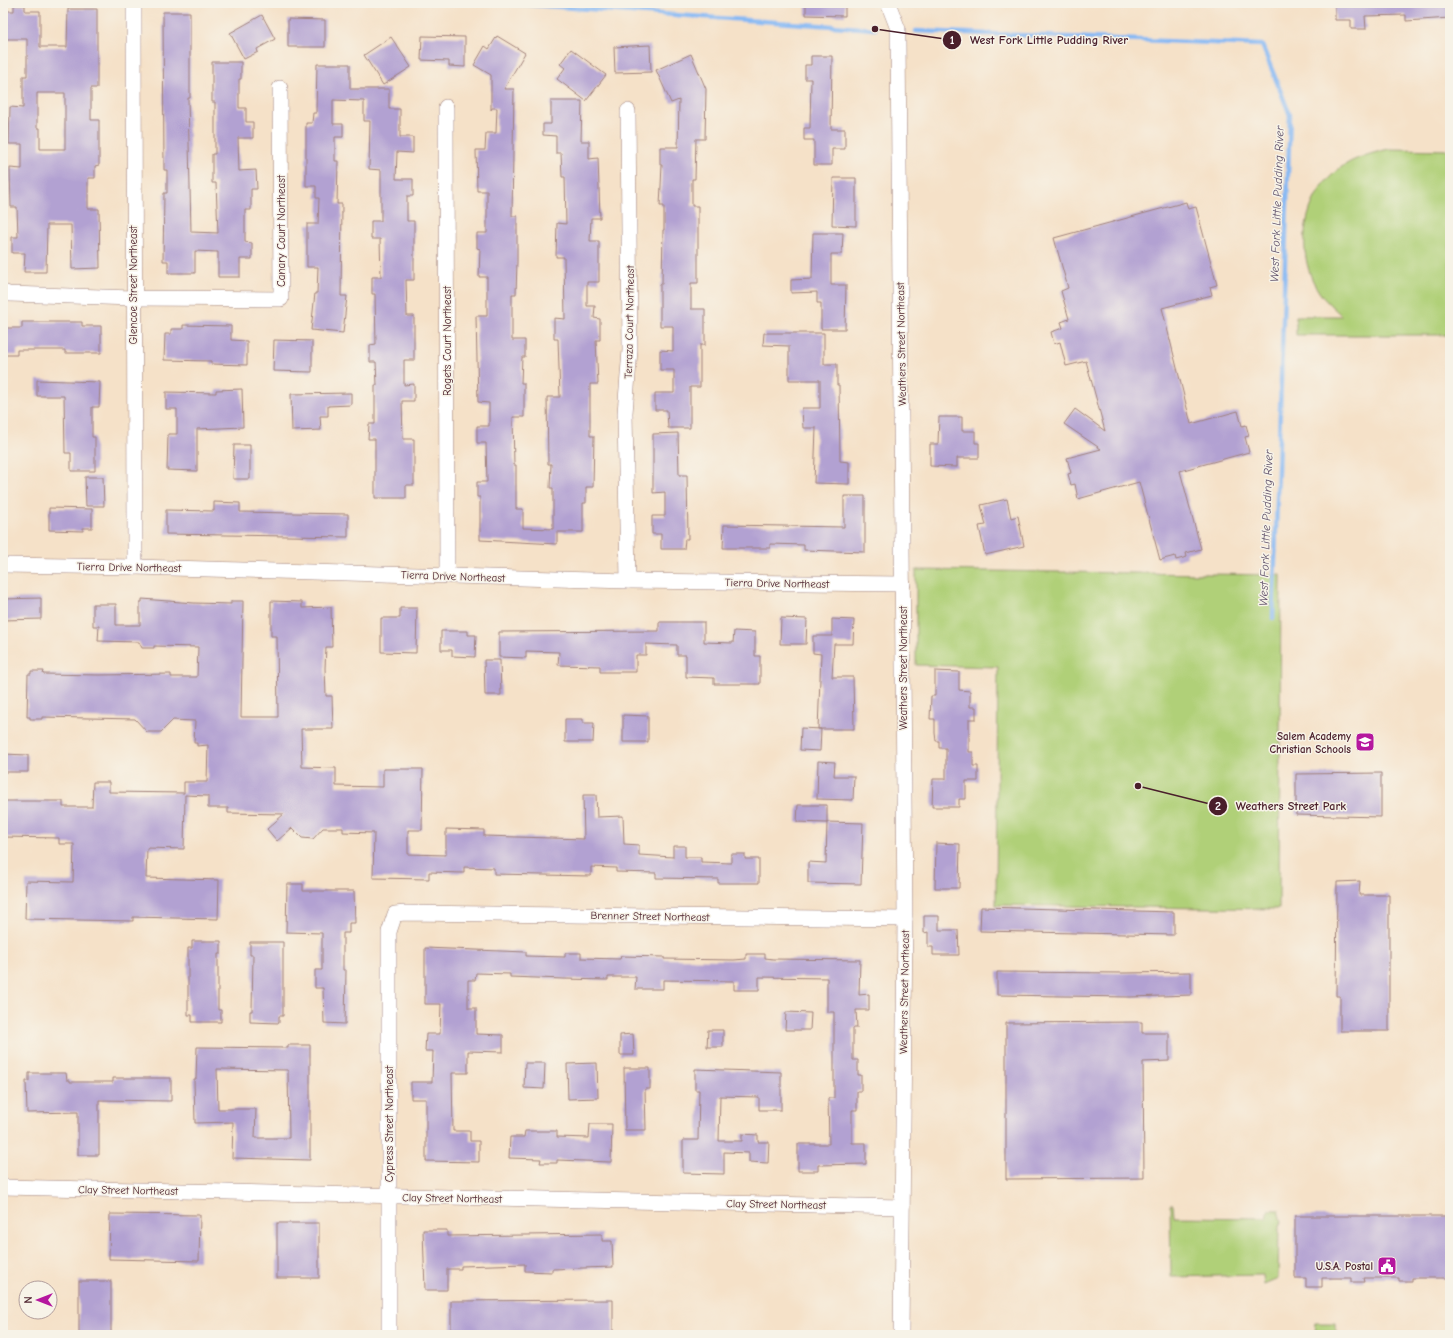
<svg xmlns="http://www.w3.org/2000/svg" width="1453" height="1338" font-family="'Comic Neue',sans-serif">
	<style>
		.green { fill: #b0d078; stroke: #7d7852 }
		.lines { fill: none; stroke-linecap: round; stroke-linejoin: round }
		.stream { stroke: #87b9f4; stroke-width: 4.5 }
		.building { fill: #b2a1d2; fill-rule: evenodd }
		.minor-casing { stroke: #a0807a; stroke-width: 16 }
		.minor { stroke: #fff; stroke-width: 15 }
		.labels { text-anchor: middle; stroke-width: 3; stroke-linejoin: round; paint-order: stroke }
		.street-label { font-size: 11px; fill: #4a1f2b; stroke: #f7f3e8 }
		.poi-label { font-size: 11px; font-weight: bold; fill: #4a1f2b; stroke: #f7f3e8; text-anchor: end }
		.water-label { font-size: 12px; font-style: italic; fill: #5c4d67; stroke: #f7f3e8 }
		.leader { fill: none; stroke: #4a1f2b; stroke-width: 1.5 }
		.callout-dot { fill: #4a1f2b; stroke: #f7f3e8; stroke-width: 1.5 }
		.mark-label { font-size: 12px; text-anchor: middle; font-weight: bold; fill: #fff }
		.callout-label { font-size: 12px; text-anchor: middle; font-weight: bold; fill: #4a1f2b; stroke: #f7f3e8; stroke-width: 3; stroke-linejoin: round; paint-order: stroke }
	</style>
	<rect width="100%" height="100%" fill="#f7f3e8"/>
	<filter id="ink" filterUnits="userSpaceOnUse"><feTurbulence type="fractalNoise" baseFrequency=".025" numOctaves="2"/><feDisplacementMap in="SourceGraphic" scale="8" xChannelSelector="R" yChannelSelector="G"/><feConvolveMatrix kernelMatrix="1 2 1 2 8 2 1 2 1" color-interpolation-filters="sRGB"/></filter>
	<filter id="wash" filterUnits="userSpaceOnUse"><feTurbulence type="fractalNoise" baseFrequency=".012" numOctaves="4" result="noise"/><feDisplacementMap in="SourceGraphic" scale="16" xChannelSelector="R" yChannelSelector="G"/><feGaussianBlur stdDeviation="0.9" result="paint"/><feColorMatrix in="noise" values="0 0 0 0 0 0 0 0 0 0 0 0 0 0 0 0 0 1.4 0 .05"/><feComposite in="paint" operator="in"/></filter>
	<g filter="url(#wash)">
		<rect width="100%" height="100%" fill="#f5e1c8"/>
		<g class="green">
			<path d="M1389,149l61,1v185h-154v-19h46c-8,-8 -17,-15 -23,-24 -23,-35 -18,-87 12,-116 15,-16 37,-22 58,-27z"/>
			<path d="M916,570l365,5 -2,334 -283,-4 2,-238 -82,-2z"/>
			<path d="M1170,1205h3l1,12 93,1 2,-8h10l3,12 -3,3 -1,54 -14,6 -1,-10 -92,2z"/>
			<path d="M1316,1323h20v12h-21z"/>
		</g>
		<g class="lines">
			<g class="stream">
				<path d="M504,3l371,26"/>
				<path d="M916,31l346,14 28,70 -17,503"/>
			</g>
		</g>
		<g id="blocks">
			<g class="building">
				<path d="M806,3h39v13l-39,-1z"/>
				<path d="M1335,3h115v15l-44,3v-6l-41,1 1,13h-15v-9h-16z"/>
				<path d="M14,5h11v6h15v36h27l1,-38h29v79h-6v32h8v45l-4,1v12h-7v31h11l1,59 -28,1 -1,-44h-24l-1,47h-22l1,-19h-13v-16h6l-1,-30h-6l-1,-39 12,1v-25h-13l1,-37 13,1v-32h4v-37h-24v-28h11zM37,93h28v56h-25v-21h-3z"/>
				<path d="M163,12h27v86h-2l3,134 27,1 -2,-50h-4v-29h3v-52h-3v-40h29v17h-2v29h7v14h7v16h-15l1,33 17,-1 1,19h-6v21h-6v32l7,1v16h-12v18h-22v-25l-23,-1v22h-27v-12h-5l1,-68h3v-23h-3z"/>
				<path d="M262,15l13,24 -18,10 1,3 -14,7 -14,-26z"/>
				<path d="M288,19l37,1v27h-37z"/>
				<path d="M422,36l43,1v30l-16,-1v-5l-28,-1z"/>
				<path d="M497,36l28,17 -21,36h10l-2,127h5v45l-1,33h-4v46h13v17h-3l-1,26h3v34h-11l1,48h2v44h7v19l30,1v-41h-3l1,-24h-3l-1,-67h13l-2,-58h-4v-21l11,1 -1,-62h-8l1,-34 9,1 -1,-47h-3l-1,-24h-5v-17l-13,-1v-11h8v-23h31l-1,40h8v18l9,-1 2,60h-9l-1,23h9v41h-12v24h8l-1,12 6,1v21h-4l2,44h-8v52h4l-1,51h-7v16h-3v29h-26v12l-77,-4v-43h-3v-15h10l-1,-39h-9v-17h12v-23l-11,-1 -2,-86h11v-39h-8l1,-28 -3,-1v-15h10v-42h-10l-1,-41h9l1,-17h10l1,-25h-5l-1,2v-35l-17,-10 11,-19 4,3z"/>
				<path d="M391,37l20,30 -28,18 -19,-30z"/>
				<path d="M650,45l1,27 -36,1 -1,-26z"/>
				<path d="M571,49l35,26 -20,26 -29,-22 8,-11 -5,-4z"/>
				<path d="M691,54l15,35 -1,50h-9l-1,40h-3v27h6v77h-7v26h14v36h-5v42h-10v41h-22l-1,-18h-12v-17h19v-23h-14v-20l13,1v-25h-13v-42h2l1,-54h1v-24h-4l2,-41h-2v-18h18l1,-47 -8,3 -15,-33z"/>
				<path d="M811,56h21l-1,73h14v20h-13v16h-18v-25h-10v-12h6l1,-49h-6v-14h6z"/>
				<path d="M317,64h33v25h39v20h11v28h13v16l-16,-1 -1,27h17v17h-6v25h7v59h-8l1,36h7v44h-10v25l10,-1v17h-12l1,38h11v46h-8v13h-31v-59h-7l1,-15h6v-39h2l-1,-23h-6v-17l6,-1 -1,-50h-3v-17h9l-1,-38h-9v-18h10v-51l-12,-1 1,-48h-6v-20l-31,-1v24h10v13h-8v24h3l-1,43h5l-1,92h6l-4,37 -32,-3 4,-37h2l1,-26h-11v-43h11l1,-26h-3v-12h-10v-63h6l1,-10h3z"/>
				<path d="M833,178h23v48l-24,-1z"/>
				<path d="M1186,202l2,7 8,-2 21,78 -7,2 2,8 -50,13 29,116 47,-13 4,15 4,-1 3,11 -4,1 4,15 -69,19 21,78 -15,4 1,4 -11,3 -1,-4 -15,4 -21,-78 -61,17 -3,-15 -4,1 -3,-11 3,-1 -4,-15 34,-9 -37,-25 11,-15 30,22 -19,-70 -20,5 -6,-24 -6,2 -3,-12 12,-4 -2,-6 8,-3 -8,-28 7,-3 -14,-50z"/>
				<path d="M813,233h30l-1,21h-11v31h15l-1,44h-24v-26h-4v-11l-26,1v-13l21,-1z"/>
				<path d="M22,322h60v4h19v27h-36v-3h-48v5h-14v-27h19z"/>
				<path d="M183,325l48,1v14l16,1v24l-36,-1v-3l-47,-1 1,-26h6v-5h12z"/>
				<path d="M764,333h60v31h13v21h2l1,76 9,1v22l-35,-1 2,-55h-13l-1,-20h18v-28h-31v-34l-26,-1z"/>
				<path d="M274,340l38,1v31l-39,-1z"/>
				<path d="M37,380l63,2 -1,25h-7v30h3v34h-24v-18h-6l-1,-57h-27z"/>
				<path d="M242,389l1,38 -46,2v42l-30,-1 1,-36h9v-25h-11v-17l50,1v-3z"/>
				<path d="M351,393v12l-23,1v10h-8l1,14 -29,1 -1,-37z"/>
				<path d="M939,417h23v14h13v12h4v15h-22v9l-27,-1v-22h8z"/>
				<path d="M678,433l1,42h8l1,64h-3l-1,10h-23v-15h-9v-18h13v-24l-12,1v-59z"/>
				<path d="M234,445h16v34h-17z"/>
				<path d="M85,477h18l1,29h-18z"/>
				<path d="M844,496h21v56l-61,-2v-5l-34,-1v4h-47l1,-23 120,2z"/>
				<path d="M1007,499l4,19 7,-2 6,30 -39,9 -6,-29 7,-1 -5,-20z"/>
				<path d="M214,502l26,1v9l108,2v23l-182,-3v-24l48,1z"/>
				<path d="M49,508l43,1v19h-9v3l-34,-1z"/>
				<path d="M41,598v21l-38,1v-21z"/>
				<path d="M142,599l52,4 37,1v-3h12l-2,116h37l-1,-81h-6v-35l31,1v6l29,-1 1,40h-6l-1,21 1,28h6l1,33h-32l1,38 34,1v18l47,1v-18h40l-1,61h-14v24l38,1v-26l38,1v6l100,3 -1,-44h13l1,22 26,-1 1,28 15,1v10l34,2v-11h12v11h16v5l30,1v-9h14v5h14v24h-41v-4l-62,-1v-5l-40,-1v-4l-25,-1v9l-97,-2v-6l-30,-1v6l-35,-1v7l-56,-1 1,-45 -31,-1v-4h-20l-10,11 -11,-1 -10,-10 -15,13 -10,-12 17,-15 -56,-1v-5h-20v-12l-23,-1 -1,54 -37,-1 -1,30 73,2 -1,39 -85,-2v4l-108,-2 1,-38 47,1 1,-38h-15v-6l-56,-1v-36h60v6h29l1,-25h16v10l75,1v-11h23l1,-37 -11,1v-3h-3l1,-22 -22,-1 -12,12h-14l-12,-13 -93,-2v2h-12v-2h-3l1,-43h3v-3h13l-1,3 56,1 72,-1v3h26l1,-30 -44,-1v2h-12l-3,-6 -41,-1 1,-15h-6v-22h23v21h24v-23h2z"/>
				<path d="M400,608h17l-1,45 -35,-1v-34h19z"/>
				<path d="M781,618l26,1 -1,25h-26z"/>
				<path d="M832,619l22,1 -1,24h-19l-2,33h21l1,52h-36l3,-75 -8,-1v-17h19z"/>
				<path d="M659,622h45v20l29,1 1,-12 21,1v24h5v28h-46v-6l-28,-1v-22h-9v-10l-31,-1v11h-10v17h-36v-6l-42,-1 1,-13 -33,-1v7l-27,-1v-25l160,-1z"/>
				<path d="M441,631h27v4h8l-1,22 -23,-1v-6h-11z"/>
				<path d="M484,660h16l1,35h-16z"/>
				<path d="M935,671l24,1v18l11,1v16h6v12h-7v33h4v14h5v15h-12v18h-7v8h-27l1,-28h13v-31h-7v-7h-3l-1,-8v-14h-5l1,-23h4z"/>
				<path d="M623,715l25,1v26h-25z"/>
				<path d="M565,719h18v4h11l-1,19h-28z"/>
				<path d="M801,728l20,1 -1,22 -20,-1z"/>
				<path d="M3,754l25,1v17h-25z"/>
				<path d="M818,761l17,1 -1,14h20l-1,24 -36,-1z"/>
				<path d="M1381,773v44l-85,-2v-41z"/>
				<path d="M798,805h29v18l-30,-1z"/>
				<path d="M827,822l36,1 -2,61 -53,-1v-21l18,1z"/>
				<path d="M936,843l24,1 -1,44h-24z"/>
				<path d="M1360,881l-1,14h30v136h-49v-35h-4l1,-114z"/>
				<path d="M287,884h16v7h51l1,32h-6v10h-6v37h3l-1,54 -21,-1 -1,-35h-8v-18h7v-37l-36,-1z"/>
				<path d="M981,907l193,5v23l-194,-4z"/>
				<path d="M924,916h15v14h19l1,25h-26v-8h-5v-15l-4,1z"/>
				<path d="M192,941h29v13h-3v56h3v12h-29v-7h-4v-67h4z"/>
				<path d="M250,942h33v74h-4v7l-29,-1v-11h2l1,-56h-3z"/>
				<path d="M425,948l101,4v4l39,1v-4h16v5l39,1 1,-3 43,1v2l70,1 12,-1v-5h19v4l8,1 87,1 -1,35 10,-1v16h-13l1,18h-4v32h5v15h3v16h-4v19h-5v33h14v21l-48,1v6h-20v-27h31l-1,-46h6v-86h-7v-34l-68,-1v13h-25v-9l-71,-1v9h-28l1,-12h-28v3l-44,-1 -54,-2v-3l-34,-1 -1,7h-7v28h8v26l27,1v17l-35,-1v22h-16l1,58h17v10h9v21l-53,-1v-62h-15v-17h21l1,-31h-8l1,-17h14l1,-30h-16z"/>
				<path d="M997,972l127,1 67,-1v23l-61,2 -133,-2z"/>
				<path d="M786,1012l25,1 -1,17h-25z"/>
				<path d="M1142,1022v11h27v28l-26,1 1,116 -138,1v-156z"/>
				<path d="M708,1030h15v17h-16z"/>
				<path d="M633,1034l1,21h-14v-20z"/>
				<path d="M288,1045h22v115l-78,-2 1,-36 -38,1 -1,-44h2l1,-32 91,1zM217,1069l71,1 1,68h-34l1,-29h-38z"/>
				<path d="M525,1063h20l-1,26 -20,-1z"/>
				<path d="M597,1063l1,35 -30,1 -1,-35z"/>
				<path d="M624,1068h26v21h-5l1,41h-21z"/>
				<path d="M695,1069l86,3v38h-22v-13l-39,-1 -1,45h23v-7l16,1v7h11l-1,21 -19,-1v-9l-25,-1v22l-41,-1v-33h15l1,-50h-4z"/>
				<path d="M29,1073h37l1,7h3v2h43v-4h58v23l-72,-1v55h-21v-43l-51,1 -1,-32h3z"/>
				<path d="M590,1124h22l-1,38 -54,-2v3h-17l1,-4 -32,-1 1,-21h14l1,-6h32v6l32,1z"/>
				<path d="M110,1214l90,1 -1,46 -90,-2z"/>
				<path d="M1295,1216h155v62h-38v3h-13v-3h-36l1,4h-13v-4h-29v9h-16v-9h-11z"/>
				<rect x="277" y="1223" width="42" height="55"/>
				<path d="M423,1230h24v6l155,-2v7h10l1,26 -61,2v3l-27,-1v-7l-64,2v3h-14v21h-22z"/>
				<rect x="79" y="1281" width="32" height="54"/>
				<path d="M613,1300v35h-162v-34z"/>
			</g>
		</g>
	</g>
	<g filter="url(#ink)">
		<use href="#blocks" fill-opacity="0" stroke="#a0807a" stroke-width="1"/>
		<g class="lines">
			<g class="minor-casing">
				<g id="minor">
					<path d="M134,3l1,564"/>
					<path d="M888,3l10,26v10l7,880 -4,416"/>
					<path d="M446,107l1,469"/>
					<path d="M628,111l2,239 -5,63 3,168"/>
					<path d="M3,292l6,2 124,4 148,1 -1,-211"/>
					<path d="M3,565l132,2 493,14 275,3"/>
					<path d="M3,1187l899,20"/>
					<path d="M389,1335v-403l6,-18 10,-1 500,6"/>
				</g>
			</g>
			<use href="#minor" class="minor"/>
		</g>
	</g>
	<defs>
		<g id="school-square" transform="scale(1)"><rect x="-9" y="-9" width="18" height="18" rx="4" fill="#b5179e" stroke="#f7f3e8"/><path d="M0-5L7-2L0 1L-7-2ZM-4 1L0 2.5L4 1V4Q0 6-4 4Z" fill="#fff"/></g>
		<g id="civic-square" transform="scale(1)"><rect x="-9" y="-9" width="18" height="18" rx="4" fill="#b5179e" stroke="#f7f3e8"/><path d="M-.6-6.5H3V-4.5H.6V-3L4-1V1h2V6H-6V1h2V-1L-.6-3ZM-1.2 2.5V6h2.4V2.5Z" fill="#fff"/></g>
	</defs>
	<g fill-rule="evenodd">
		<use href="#school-square" x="1365" y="742"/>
		<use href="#civic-square" x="1387" y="1266"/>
	</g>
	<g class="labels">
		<g class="street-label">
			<text transform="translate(281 231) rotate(-90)" y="4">Canary Court Northeast</text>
			<text transform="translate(133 285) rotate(-90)" y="4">Glencoe Street Northeast</text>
			<text transform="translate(629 322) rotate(-89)" y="4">Terraza Court Northeast</text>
			<text transform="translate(447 341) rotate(-90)" y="4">Rogets Court Northeast</text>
			<text transform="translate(901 344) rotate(-91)" y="4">Weathers Street Northeast</text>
			<text transform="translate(129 567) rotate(1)" y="4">Tierra Drive Northeast</text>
			<text transform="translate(453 576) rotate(2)" y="4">Tierra Drive Northeast</text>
			<text transform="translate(777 583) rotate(1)" y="4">Tierra Drive Northeast</text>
			<text transform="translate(903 668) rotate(-90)" y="4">Weathers Street Northeast</text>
			<text transform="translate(650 916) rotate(1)" y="4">Brenner Street Northeast</text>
			<text transform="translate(904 992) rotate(-89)" y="4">Weathers Street Northeast</text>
			<text transform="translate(389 1124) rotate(-90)" y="4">Cypress Street Northeast</text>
			<text transform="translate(128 1190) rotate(1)" y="4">Clay Street Northeast</text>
			<text transform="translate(452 1198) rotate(1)" y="4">Clay Street Northeast</text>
			<text transform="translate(776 1204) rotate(1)" y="4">Clay Street Northeast</text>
		</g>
		<g class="poi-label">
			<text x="1351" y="740">Salem Academy<tspan x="1351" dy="13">Christian Schools</tspan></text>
			<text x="1373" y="1270">U.S.A. Postal</text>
		</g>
		<g class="water-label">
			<text transform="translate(1277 204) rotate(-88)" y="4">West Fork Little Pudding River</text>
			<text transform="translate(1266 528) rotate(-88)" y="4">West Fork Little Pudding River</text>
		</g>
	</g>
	<path class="leader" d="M875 29L952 40M1138 786L1218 806"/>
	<g class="callout-dot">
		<circle cx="875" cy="29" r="4"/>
		<circle cx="1138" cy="786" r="4"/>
		<circle cx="952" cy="40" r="10"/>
		<circle cx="1218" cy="806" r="10"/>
	</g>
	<g class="mark-label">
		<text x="952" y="44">1</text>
		<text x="1218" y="810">2</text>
	</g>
	<g class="callout-label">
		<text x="1049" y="44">West Fork Little Pudding River</text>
		<text x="1291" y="810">Weathers Street Park</text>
	</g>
	<rect width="1453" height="1338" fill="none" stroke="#f7f3e8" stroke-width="16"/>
	<g transform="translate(38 1300) rotate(270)"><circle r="19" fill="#f7f3e8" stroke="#b29e9c"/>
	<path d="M0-3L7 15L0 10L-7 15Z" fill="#b5179e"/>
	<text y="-6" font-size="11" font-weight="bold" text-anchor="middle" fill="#4a1f2b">N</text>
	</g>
</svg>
